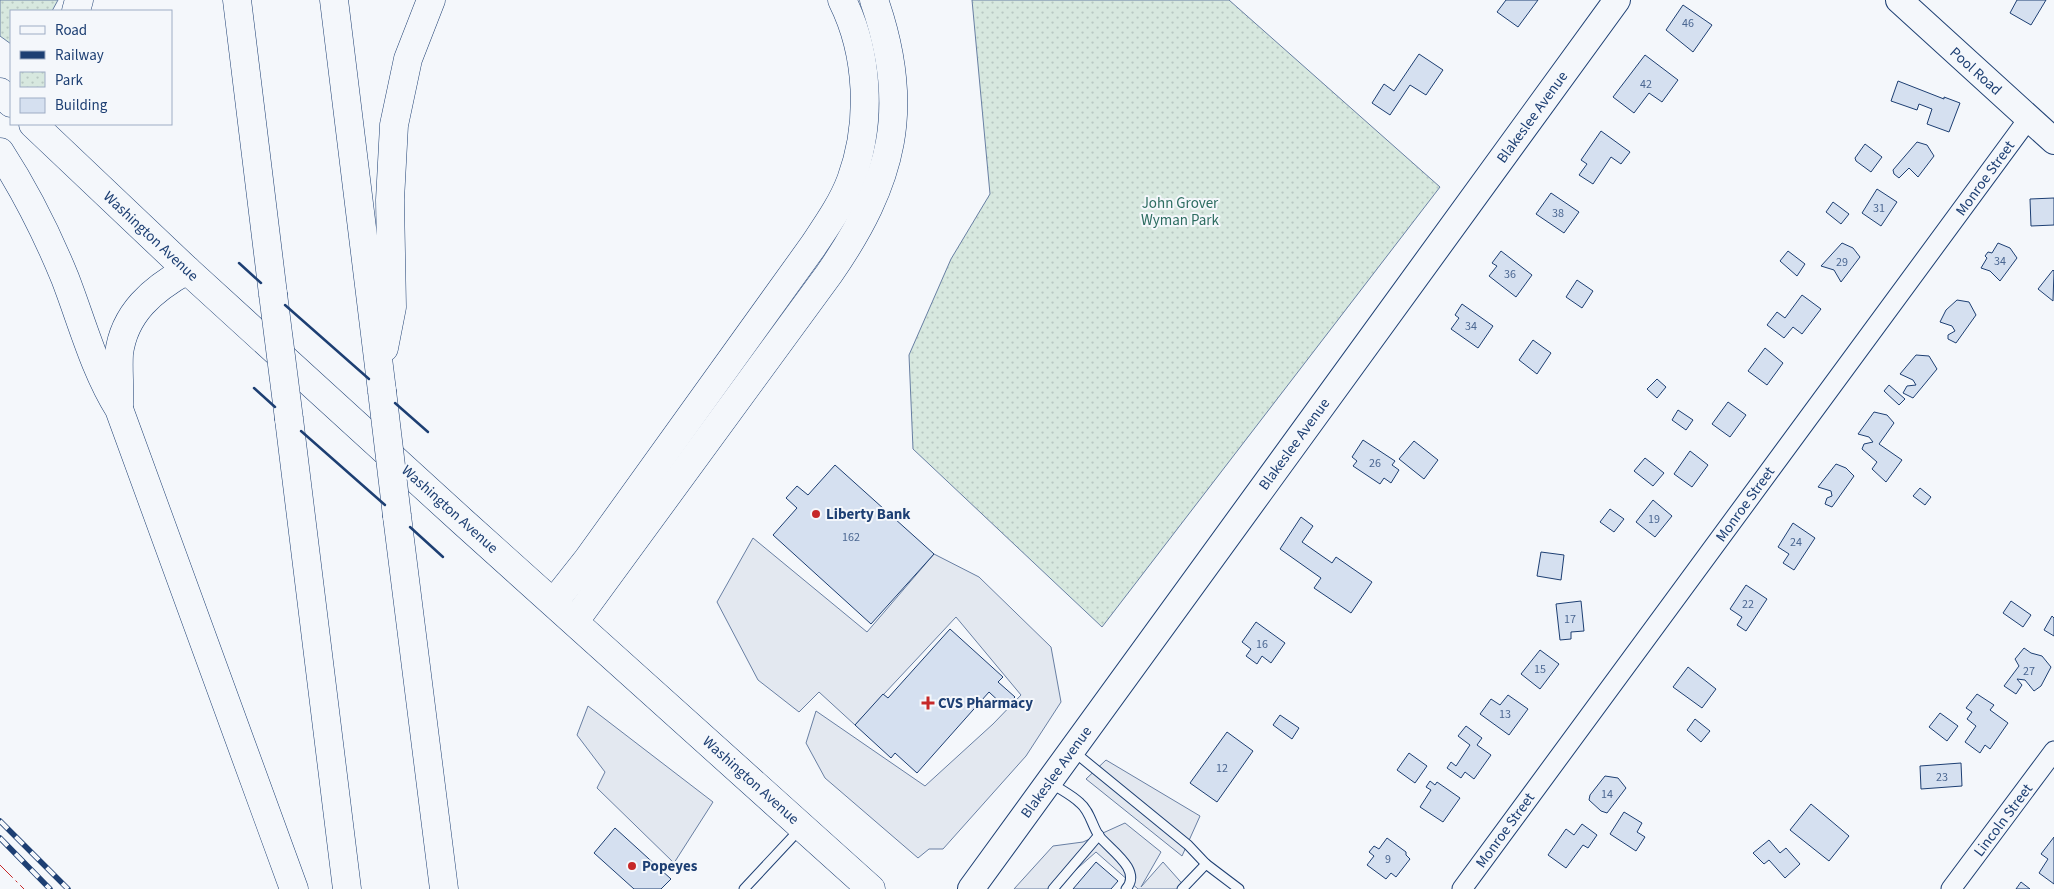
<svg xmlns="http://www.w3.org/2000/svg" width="2054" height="889" font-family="'Source Sans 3',sans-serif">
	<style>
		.park { fill: url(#park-dots); stroke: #687fa3 }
		.parking { fill: #e3e8f0; stroke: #687fa3 }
		.building { fill: #d5e0f0; stroke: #1d3f73 }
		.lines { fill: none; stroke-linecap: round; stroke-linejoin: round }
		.lane-casing { stroke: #1d3f73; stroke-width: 11 }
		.street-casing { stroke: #1d3f73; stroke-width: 21 }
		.secondary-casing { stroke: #1d3f73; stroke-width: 28 }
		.primary-casing { stroke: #1d3f73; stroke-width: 29 }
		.highway-casing { stroke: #1d3f73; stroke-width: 29 }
		.lane { stroke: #f4f7fb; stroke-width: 9 }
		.street { stroke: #f4f7fb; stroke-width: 19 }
		.secondary { stroke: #f4f7fb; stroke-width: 26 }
		.primary { stroke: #f4f7fb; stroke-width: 28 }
		.highway { stroke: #f4f7fb; stroke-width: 28 }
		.rail-casing { stroke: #1d3f73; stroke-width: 5.5 }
		.rail { stroke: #f4f7fb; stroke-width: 4; stroke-dasharray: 11; stroke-linecap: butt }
		.highway-bridge-casing { stroke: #1d3f73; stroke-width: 29; stroke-linecap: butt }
		.highway-bridge { stroke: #f4f7fb; stroke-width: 28 }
		.wall { stroke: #1d3f73; stroke-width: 2.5 }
		.power { stroke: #c62828; stroke-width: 1; stroke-dasharray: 18 4 2.5 4; stroke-linecap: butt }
		.poi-dot { fill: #c62828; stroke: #f4f7fb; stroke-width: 2 }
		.labels { text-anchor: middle; stroke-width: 4; stroke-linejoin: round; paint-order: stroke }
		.number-label { font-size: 12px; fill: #4b6792 }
		.street-label { font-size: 15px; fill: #1d3f73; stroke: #f4f7fb }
		.park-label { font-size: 15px; fill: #2c6c60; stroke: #f4f7fb }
		.poi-label { font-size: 15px; font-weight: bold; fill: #1d3f73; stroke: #f4f7fb; text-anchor: start }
	</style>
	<defs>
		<pattern id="park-dots" width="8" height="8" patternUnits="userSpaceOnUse" patternTransform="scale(1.25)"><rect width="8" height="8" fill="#d7e8df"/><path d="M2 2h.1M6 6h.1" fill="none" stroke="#b8c8c3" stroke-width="1.8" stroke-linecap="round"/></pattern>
	</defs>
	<rect width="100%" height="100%" fill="#f4f7fb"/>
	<g class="park">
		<path d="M0,0h58l-6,11h-41v33l-11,-8z"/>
		<path d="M972,0h257l211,187 -338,440 -189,-178 -4,-94 42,-96 39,-65z"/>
	</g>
	<g class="parking">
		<path d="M753,538l114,94 67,-78 45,23 72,70 10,55 -35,54 -83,93h-14l-11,9 -93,-80 -19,-35 10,-32 109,75 68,-62 28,-29 -65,-78 -101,108 -36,-33 -20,20 -41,-32 -41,-78z"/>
		<path d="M588,706l125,96 -39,61 -77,-75 8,-16 -28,-37z"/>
		<path d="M1106,760l94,56 -18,40 -96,-77z"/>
		<path d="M1125,823l36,29 -20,35 22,-25 24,27h-49l-42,-37 -42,37h-40l39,-43 30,-4z"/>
	</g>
	<g class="building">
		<path d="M1506,0h32l-20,27 -21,-15z"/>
		<path d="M2017,0h29l-15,25 -21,-12z"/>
		<path d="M1683,5l29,20 -19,27 -27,-22z"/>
		<path d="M1419,54l24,16 -17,25 -16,-10 -20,30 -18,-12 12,-19 10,7z"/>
		<path d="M1645,55l33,25 -16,22 -13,-9 -15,20 -21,-16z"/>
		<path d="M1898,81l46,18v-2l16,6 -11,29 -22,-8 5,-15 -13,-5 -2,6 -26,-9z"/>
		<path d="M1601,131l29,21 -9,12 -10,-7 -18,27 -14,-9 8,-11 -6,-4z"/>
		<path d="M1917,142l10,3 7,11 -16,21 -9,-9 -10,10 -5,-4 -1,-4z"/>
		<path d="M1865,144l17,13 -11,15 -15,-11 -1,-3z"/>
		<path d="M1877,189l20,13 -16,24 -19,-13z"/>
		<path d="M1551,193l28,19 -15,21 -28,-19z"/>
		<path d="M2054,198v27l-23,1 -1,-27z"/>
		<path d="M1833,202l16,12 -8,10 -15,-12z"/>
		<path d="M1842,243l11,5 7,9 -19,25 -7,-12 -13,-4z"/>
		<path d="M1998,243l12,5 7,10 -17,23 -10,-10 -9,-3 6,-10 -2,-2 3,-4 4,1z"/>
		<path d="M1501,251l31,24 -16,22 -27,-21 8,-10 -5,-3z"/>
		<path d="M1788,251l17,13 -8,12 -17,-15z"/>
		<path d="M2053,270l1,1 -1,30 -15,-12z"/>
		<path d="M1577,280l16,11 -11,17 -16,-11z"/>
		<path d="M1802,295l19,14 -19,25 -9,-7 -9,11 -17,-13 10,-13 8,6z"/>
		<path d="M1957,300l12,2 7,13 -20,28 -8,-4v-4l7,-4 -3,-5 -12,-4 6,-12z"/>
		<path d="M1462,304l31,22 -15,22 -27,-19 8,-11 -4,-3z"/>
		<path d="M1533,340l18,13 -14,21 -18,-14z"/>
		<path d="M1765,348l18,15 -16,22 -19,-14z"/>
		<path d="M1916,355l13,1 8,13 -24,29 -10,-5 4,-7 9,-1 -3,-5 -13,-6z"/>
		<path d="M1657,379l9,8 -9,11 -10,-9z"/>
		<path d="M1889,385l16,14 -6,6 -15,-14z"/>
		<path d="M1728,402l18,13 -16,22 -18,-13z"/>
		<path d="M1678,410l15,10 -7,10 -14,-10z"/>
		<path d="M1874,412l13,3 7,8 -15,21 23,16 -16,22 -14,-13 5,-7 -15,-13 2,-5 9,-2 -4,-5 -11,-3z"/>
		<path d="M1363,440l32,21 -3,4 7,5 -8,13 -7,-5 -4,6 -27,-18 4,-5 -5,-4z"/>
		<path d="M1414,441l24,19 -14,19 -25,-20z"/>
		<path d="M1690,451l18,14 -16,22 -18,-13z"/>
		<path d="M1645,458l19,15 -11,13 -19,-15z"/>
		<path d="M1836,464l10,4 8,8 -22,31 -7,-3 2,-6 5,-2 -1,-5 -13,-4z"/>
		<path d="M835,465l99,89 -63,70 -98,-89 24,-27 -11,-10 11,-12 11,9z"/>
		<path d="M1920,488l11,9 -6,8 -12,-9z"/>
		<path d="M1653,500l19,16 -17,21 -19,-15z"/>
		<path d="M1610,509l14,10 -10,13 -14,-10z"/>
		<path d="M1301,517l12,9 -11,16 30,21 4,-6 36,25 -21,31 -37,-25 7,-10 -41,-29z"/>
		<path d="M1793,523l22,15 -21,32 -11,-7 6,-9 -11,-7z"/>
		<path d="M1541,552l23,3 -3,25 -24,-4z"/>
		<path d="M1746,585l21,14 -21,32 -9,-6 5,-8 -12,-8z"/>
		<path d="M1581,601l3,30 -13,1v7l-11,1 -4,-36z"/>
		<path d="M2011,601l20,14 -8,12 -20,-14z"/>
		<path d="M2052,616l2,2v18l-10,-6z"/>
		<path d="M1256,622l29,21 -14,20 -9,-7 -5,8 -11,-8 5,-7 -9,-7z"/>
		<path d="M950,629l53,48 -5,5 17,15 -10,10 -16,-15 -72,81 -22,-20 -4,5 -36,-33 28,-31 5,4z"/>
		<path d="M2024,648l7,5 11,3 9,11 -10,19 -7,5 -9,-11 -8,-1 5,6 -6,9 -12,-8 15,-20 -4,-7z"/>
		<path d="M1540,650l19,14 -19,25 -19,-15z"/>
		<path d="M1688,667l28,22 -14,19 -29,-21z"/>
		<path d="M1977,694l17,11 -4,5 18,13 -18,26 -5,-4 -5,8 -15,-11 11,-16 -9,-7 5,-7 -6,-4z"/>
		<path d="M1508,695l20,14 -19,26 -29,-21 11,-15 9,6z"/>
		<path d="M1940,713l18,13 -11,15 -18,-14z"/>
		<path d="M1280,715l19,13 -7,11 -19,-14z"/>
		<path d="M1695,719l15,12 -9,11 -14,-12z"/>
		<path d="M1466,726l16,12 -5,7 14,10 -17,24 -9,-7 -4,6 -14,-10 4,-6 5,4 14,-21 -12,-9z"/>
		<path d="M1227,732l26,19 -36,51 -27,-19z"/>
		<path d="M1409,753l18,13 -12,17 -18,-13z"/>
		<path d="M1961,763l1,23 -41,3 -1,-23z"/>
		<path d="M1605,776l13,2 8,10 -19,25 -6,-2 -12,-11 1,-5z"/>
		<path d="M1430,781l5,4 2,-3 23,16 -17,24 -23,-15 11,-17 -5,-3z"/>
		<path d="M1811,804l38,32 -20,25 -39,-31z"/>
		<path d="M1624,812l18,11 -5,9 8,5 -9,14 -26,-17z"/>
		<path d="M1582,824l15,11 -9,13 -5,-3 -17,23 -18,-13 18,-26 8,6z"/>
		<path d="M615,828l56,51 -10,10h-27l-40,-36z"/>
		<path d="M2054,837v47l-15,-11 9,-14 -7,-5z"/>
		<path d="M1387,838l19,14v3l4,4 -14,18 -5,-4 -5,6 -19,-14 7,-9 -5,-4 5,-6 5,3z"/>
		<path d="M1769,840l11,13 6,-5 14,16 -15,14 -16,-18 -5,4 -11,-11z"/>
		<path d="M1096,862l22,19 -7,8h-38z"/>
		<path d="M2021,882l9,7h-14z"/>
	</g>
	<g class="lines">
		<g class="lane-casing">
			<g id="lane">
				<path d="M1073,751l115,94 18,19"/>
				<path d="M1051,783c10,7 21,12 29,20 10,8 12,23 19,33 10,13 44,34 27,53"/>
				<path d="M744,889l56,-60"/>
				<path d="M1053,889l46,-54"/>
				<path d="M1182,889l24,-25 33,25"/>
			</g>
		</g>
		<g class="street-casing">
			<g id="street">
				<path d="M1462,889l567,-771"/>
				<path d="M1951,889l103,-138"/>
			</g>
		</g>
		<g class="secondary-casing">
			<g id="secondary">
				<path d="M1899,0l155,141"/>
				<path d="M971,889l646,-889"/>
			</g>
		</g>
		<g class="primary-casing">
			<g id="primary">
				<path d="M0,92l11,11"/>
				<path d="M33,124l154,146 275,251 409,368"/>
			</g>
		</g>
		<g class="highway-casing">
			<g id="highway">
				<path d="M237,0l36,294"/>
				<path d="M334,0l48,391"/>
				<path d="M76,11l3,-11"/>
				<path d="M0,152c26,40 47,82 65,126 17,44 29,91 54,131l175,480"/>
				<path d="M384,348l8,-41 -2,-107 4,-75 14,-66 23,-59"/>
				<path d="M119,405c1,-17 -1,-34 0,-51 5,-41 34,-65 68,-84"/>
				<path d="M289,419l58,470"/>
				<path d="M397,516l47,373"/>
				<path d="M554,602l34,-43 225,-313c14,-21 29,-42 38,-66 21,-57 18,-126 -9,-180"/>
				<path d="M575,621l254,-347c64,-92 83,-166 45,-274"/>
			</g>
		</g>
		<use href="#lane" class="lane"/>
		<use href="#street" class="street"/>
		<use href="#secondary" class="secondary"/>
		<use href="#primary" class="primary"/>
		<use href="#highway" class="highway"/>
		<g class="rail-casing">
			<g id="rail">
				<path d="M0,821l68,68"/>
				<path d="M0,838l50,51"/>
			</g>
		</g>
		<use href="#rail" class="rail"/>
		<g class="highway-bridge-casing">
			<g id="highway-bridge">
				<path d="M273,294l16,125"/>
				<path d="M382,391l15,125"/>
			</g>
		</g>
		<use href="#highway-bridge" class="highway-bridge"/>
		<g class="wall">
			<path d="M239,263l22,20"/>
			<path d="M285,305l84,74"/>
			<path d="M254,388l21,19"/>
			<path d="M395,403l33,29"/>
			<path d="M301,431l84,74"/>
			<path d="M410,527l33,30"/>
		</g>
		<path class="power" d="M0,865l24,24"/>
	</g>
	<g class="poi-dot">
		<circle cx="816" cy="514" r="5"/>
		<path d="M925.5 695.5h5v5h5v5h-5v5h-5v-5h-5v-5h5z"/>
		<circle cx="632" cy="866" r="5"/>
	</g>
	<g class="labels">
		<g class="number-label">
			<text x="1688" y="27">46</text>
			<text x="1646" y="88">42</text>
			<text x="1879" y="212">31</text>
			<text x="1558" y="217">38</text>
			<text x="2000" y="265">34</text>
			<text x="1842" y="266">29</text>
			<text x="1510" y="278">36</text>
			<text x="1471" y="330">34</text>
			<text x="1375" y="467">26</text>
			<text x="1654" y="523">19</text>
			<text x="851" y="541">162</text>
			<text x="1796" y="546">24</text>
			<text x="1748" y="608">22</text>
			<text x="1570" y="623">17</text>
			<text x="1262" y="648">16</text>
			<text x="1540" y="673">15</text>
			<text x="2029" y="675">27</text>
			<text x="1505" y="718">13</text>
			<text x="1222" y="772">12</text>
			<text x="1942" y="781">23</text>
			<text x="1607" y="798">14</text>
			<text x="1388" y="863">9</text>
		</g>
		<g class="street-label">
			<text transform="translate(1976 71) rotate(42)" y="5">Pool Road</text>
			<text transform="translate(1532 117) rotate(-54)" y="5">Blakeslee Avenue</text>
			<text transform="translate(1985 178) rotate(-54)" y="5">Monroe Street</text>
			<text transform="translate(151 236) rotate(43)" y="5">Washington Avenue</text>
			<text transform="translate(1294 444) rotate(-54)" y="5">Blakeslee Avenue</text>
			<text transform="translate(1745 504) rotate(-54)" y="5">Monroe Street</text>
			<text transform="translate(450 509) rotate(42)" y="5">Washington Avenue</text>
			<text transform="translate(1056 772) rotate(-54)" y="5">Blakeslee Avenue</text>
			<text transform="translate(751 780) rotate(42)" y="5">Washington Avenue</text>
			<text transform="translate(2003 820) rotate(-53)" y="5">Lincoln Street</text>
			<text transform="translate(1505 830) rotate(-54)" y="5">Monroe Street</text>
		</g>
		<g class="park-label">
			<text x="1180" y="208">John Grover<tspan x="1180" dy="17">Wyman Park</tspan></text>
		</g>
		<g class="poi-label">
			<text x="826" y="519">Liberty Bank</text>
			<text x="938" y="708">CVS Pharmacy</text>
			<text x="642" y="871">Popeyes</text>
		</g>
	</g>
	<rect x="10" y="10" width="162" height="115" fill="#f4f7fb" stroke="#9eadc5"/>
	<rect x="20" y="26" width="25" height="8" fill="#f4f7fb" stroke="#9eadc5"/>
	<text x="55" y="35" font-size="15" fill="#1d3f73">Road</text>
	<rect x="20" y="51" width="25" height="8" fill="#1d3f73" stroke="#9eadc5"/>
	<text x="55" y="60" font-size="15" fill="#1d3f73">Railway</text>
	<rect x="20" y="72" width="25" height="15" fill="url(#park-dots)" stroke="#9eadc5"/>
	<text x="55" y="85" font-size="15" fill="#1d3f73">Park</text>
	<rect x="20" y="98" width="25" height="15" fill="#d5e0f0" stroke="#9eadc5"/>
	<text x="55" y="110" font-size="15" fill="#1d3f73">Building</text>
</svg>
